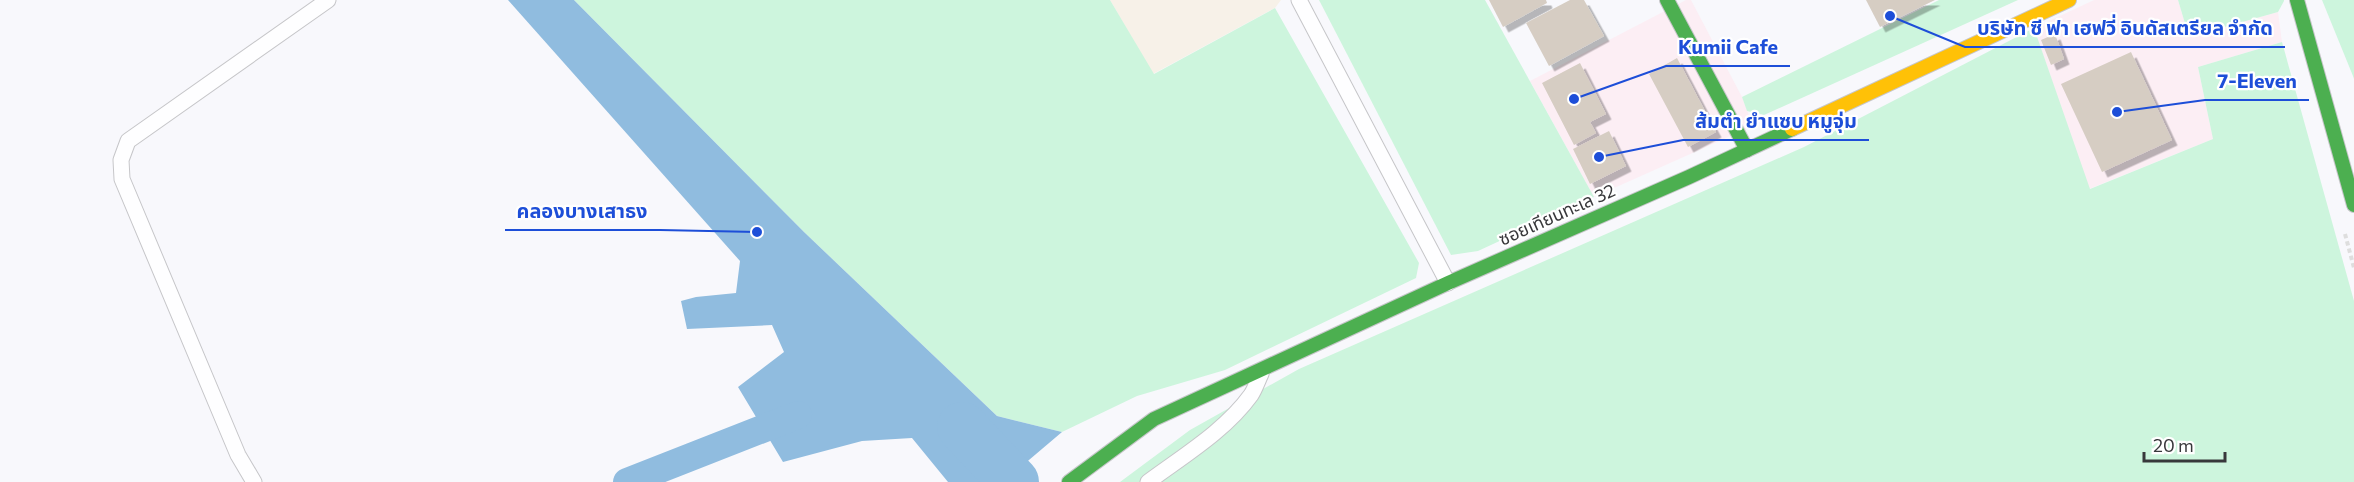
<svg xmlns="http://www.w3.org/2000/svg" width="2354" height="482" font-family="Commissioner,'Noto Sans Thai',sans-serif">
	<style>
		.commercial { fill: #fceef4 }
		.industrial { fill: #f7f1e8 }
		.green { fill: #cdf5dd }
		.water { fill: #90bcdf }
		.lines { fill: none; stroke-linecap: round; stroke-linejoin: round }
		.canal { stroke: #90bcdf; stroke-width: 28 }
		.river { stroke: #90bcdf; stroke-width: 50 }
		.building { fill: #d6cdc3; filter: url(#shadow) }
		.lane-casing { stroke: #c6c6c9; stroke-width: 17 }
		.fast-casing { stroke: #c6c6c9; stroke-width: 16 }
		.slow-casing { stroke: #c6c6c9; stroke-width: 16 }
		.path { stroke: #dedede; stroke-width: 4; stroke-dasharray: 4.5 3; stroke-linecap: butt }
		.lane { stroke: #fefeff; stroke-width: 15 }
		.fast { stroke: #4caf50; stroke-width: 14 }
		.slow { stroke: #ffc107; stroke-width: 14 }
		.labels { text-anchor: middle; stroke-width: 4.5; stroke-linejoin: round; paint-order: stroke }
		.street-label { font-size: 18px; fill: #38383b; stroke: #fff }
		.leader { fill: none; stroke: #1d4ed8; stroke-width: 2 }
		.callout-dot { fill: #1d4ed8; stroke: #fff; stroke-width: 2 }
		.callout-label { font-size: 20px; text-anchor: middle; font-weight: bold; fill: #1d4ed8; stroke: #fff; stroke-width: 4.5; stroke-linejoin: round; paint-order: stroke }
	</style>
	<defs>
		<filter id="shadow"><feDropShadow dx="5.5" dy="5.5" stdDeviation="0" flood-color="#0004"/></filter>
	</defs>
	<rect width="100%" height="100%" fill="#f8f8fc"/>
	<g class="commercial">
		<path d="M1686,0h5l51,97 11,29 -159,71 -64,-116z"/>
		<path d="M2094,0h84l9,30 16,3 75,-21 4,30 -84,25 15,72 -124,50 -55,-161z"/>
	</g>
	<path class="industrial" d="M1110,0h171l-6,8 -122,66z"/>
	<g class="green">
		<path d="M574,0h536l44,74 121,-66 144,255 -3,15 -191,92 -88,26 -75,36 -65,-16 -193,-184z"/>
		<path d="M1319,0h166l109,197 -116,54 -27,4z"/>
		<path d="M1939,0h79l-254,115 -17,-4 -5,-14z"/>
		<path d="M2178,0h106v1l-6,11 -75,21 -16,-3z"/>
		<path d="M2322,0h32v79l-1,-3z"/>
		<path d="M2034,28l56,161 123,-50 -15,-72 84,-25 72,259v181h-1234l70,-52 109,-61 505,-222z"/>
	</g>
	<path class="water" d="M508,0h66l230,232 193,184 65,16 -59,50h-55l-36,-44 -50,3 -79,21 -45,-75 46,-35 -12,-27 -85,4 -6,-28 15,-4 40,-4 4,-32z"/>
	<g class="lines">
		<path class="canal" d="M627,482l171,-67"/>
		<path class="river" d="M962,427l52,55"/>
	</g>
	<g class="building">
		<path d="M1489,0h57l1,3 -44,24z"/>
		<path d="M1570,0h14l20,36 -55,30 -23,-43z"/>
		<path d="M1866,0h69l-55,27z"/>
		<path d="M2055,34l9,25 -13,6 -10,-25z"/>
		<path d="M2131,52l41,88 -70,32 -41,-88z"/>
		<path d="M1677,58l39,74 -28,15 -39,-73z"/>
		<path d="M1580,63l26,51 -16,8 6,11 -22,12 -32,-62z"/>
		<path d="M1609,131l17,35 -36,18 -17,-35z"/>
	</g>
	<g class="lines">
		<g class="lane-casing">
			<g id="lane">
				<path d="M1299,0l149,283"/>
				<path d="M254,482l-16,-27 -116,-276 -1,-19 7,-19 200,-141"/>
				<path d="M1148,482c35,-26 77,-51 103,-87 4,-6 7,-15 10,-21"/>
			</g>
		</g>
		<g class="fast-casing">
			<g id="fast">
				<path d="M1667,0l80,150"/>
				<path d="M2297,0l57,205"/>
				<path d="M1069,482l85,-63 294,-136 241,-106 103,-48"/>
			</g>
		</g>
		<g class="slow-casing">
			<path id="slow" d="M1792,129l277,-129"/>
		</g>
		<path class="path" d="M2345,234l9,34"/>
		<use href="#lane" class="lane"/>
		<use href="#fast" class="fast"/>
		<use href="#slow" class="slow"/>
	</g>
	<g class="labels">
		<g class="street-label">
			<text transform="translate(1557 215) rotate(-24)" y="6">ซอยเทียนทะเล 32</text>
		</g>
	</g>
	<path class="leader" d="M1890 16L1965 47H2285M1574 99L1666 66H1790M2117 112L2205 100H2309M1599 157L1683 140H1869M757 232L660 230H505"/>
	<g class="callout-dot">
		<circle cx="1890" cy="16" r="6"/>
		<circle cx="1574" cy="99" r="6"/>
		<circle cx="2117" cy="112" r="6"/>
		<circle cx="1599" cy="157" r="6"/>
		<circle cx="757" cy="232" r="6"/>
	</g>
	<g class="callout-label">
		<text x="2125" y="35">บริษัท ซี ฟา เฮฟวี่ อินดัสเตรียล จำกัด</text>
		<text x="1728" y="54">Kumii Cafe</text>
		<text x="2257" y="88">7-Eleven</text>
		<text x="1776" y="128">ส้มตำ ยำแซบ หมูจุ่ม</text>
		<text x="582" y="218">คลองบางเสาธง</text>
	</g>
	<path d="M2144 452v9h81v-9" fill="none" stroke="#38383b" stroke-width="3"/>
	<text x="2153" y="452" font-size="18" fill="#38383b" stroke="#ffffff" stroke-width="4.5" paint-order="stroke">20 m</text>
</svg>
